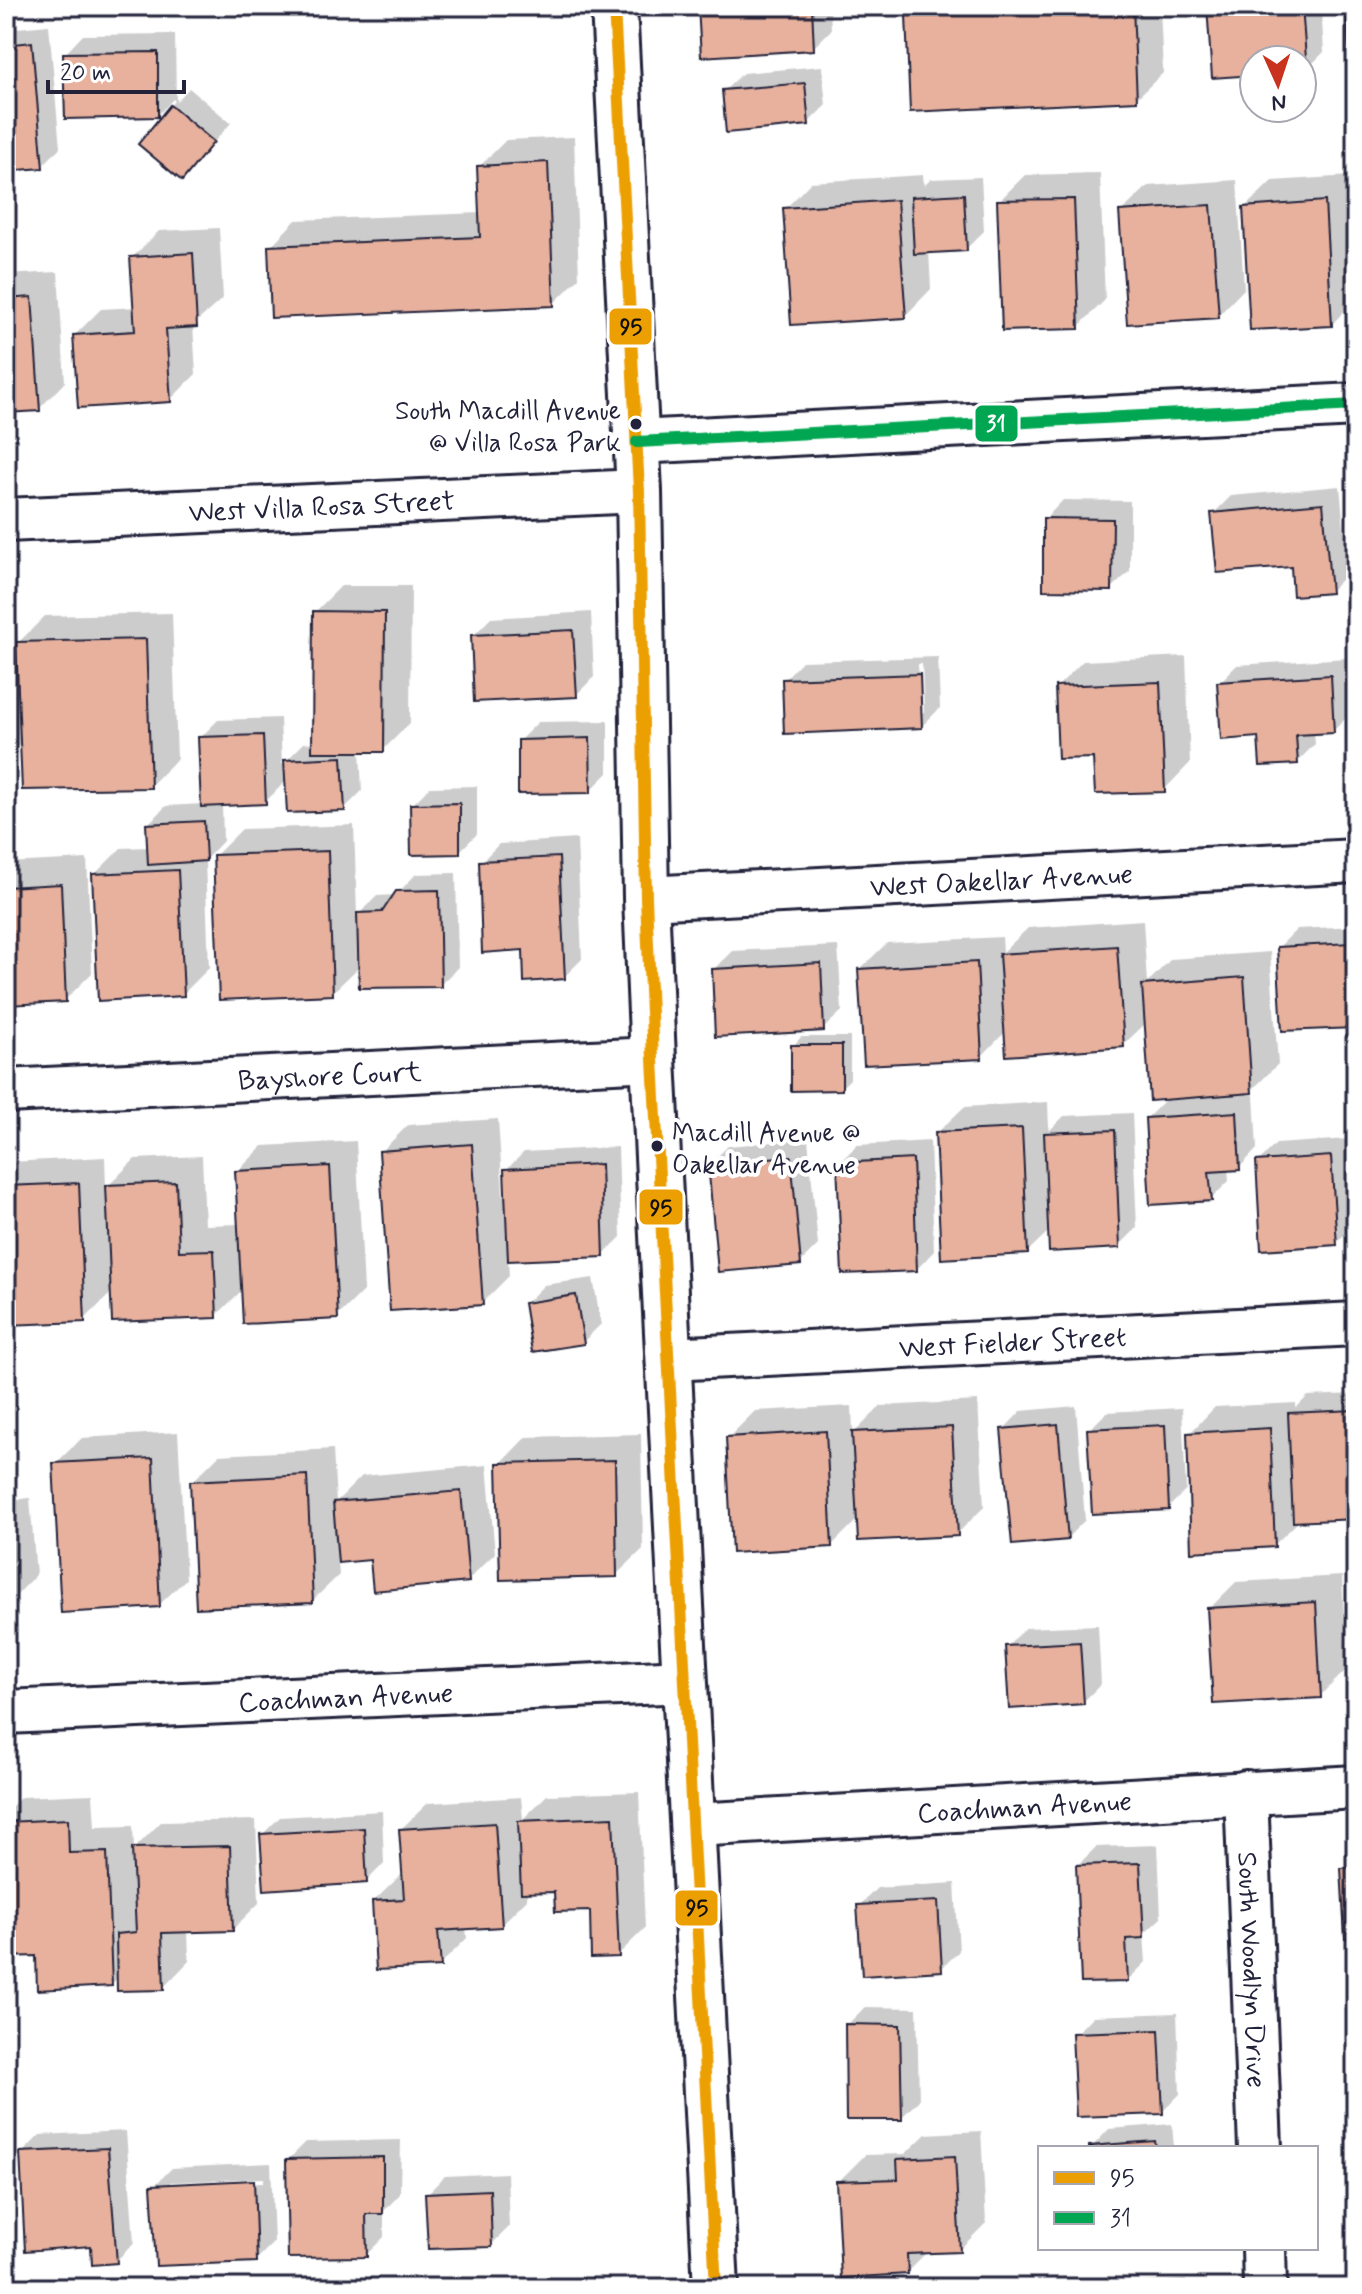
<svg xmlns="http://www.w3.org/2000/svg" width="1362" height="2294" font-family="Mynerve,sans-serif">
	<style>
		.shadow { fill: #0003; fill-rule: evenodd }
		.building { fill: #e7b19d; stroke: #22223b; stroke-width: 2 }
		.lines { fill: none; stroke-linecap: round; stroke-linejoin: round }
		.minor-casing { stroke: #22223b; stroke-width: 48 }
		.tertiary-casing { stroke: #22223b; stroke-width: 50 }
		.minor { stroke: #fff; stroke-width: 42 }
		.tertiary { stroke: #fff; stroke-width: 44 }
		.bus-1-casing { stroke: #fff; stroke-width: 18 }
		.bus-2-casing { stroke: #fff; stroke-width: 18 }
		.bus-1 { stroke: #ec9f03; stroke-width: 12 }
		.bus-2 { stroke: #00a651; stroke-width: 12 }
		.bus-dot { fill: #22223b; stroke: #fff; stroke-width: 3 }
		.labels { text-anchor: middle; stroke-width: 8; stroke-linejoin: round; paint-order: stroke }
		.bus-label { font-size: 26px; fill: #22223b; stroke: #fff; text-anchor: end }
		.street-label { font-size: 28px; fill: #22223b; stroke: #fff }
		.line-badge { stroke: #fff; stroke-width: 3 }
		.badge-label { font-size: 22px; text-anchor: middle; font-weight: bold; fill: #fff }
		.pale-badge-label { font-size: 22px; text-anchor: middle; font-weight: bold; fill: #111 }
	</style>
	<rect width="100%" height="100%" fill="#fff"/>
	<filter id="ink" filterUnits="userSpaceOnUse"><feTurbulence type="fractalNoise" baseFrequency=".0125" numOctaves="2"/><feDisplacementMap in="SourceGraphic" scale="16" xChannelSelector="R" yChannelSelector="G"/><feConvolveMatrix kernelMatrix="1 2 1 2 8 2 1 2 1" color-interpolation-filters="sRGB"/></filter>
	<g filter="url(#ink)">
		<g class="shadow">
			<path d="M700,6h130l1,24 -18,18z"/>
			<path d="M918,6h242l3,67 -27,26 -228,-83z"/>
			<path d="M1209,6h112l3,46 -18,18h-4v-10h-48v13z"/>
			<path d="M49,25l11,123 -18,18 -36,3v-140z"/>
			<path d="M175,34l1,68 13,-14 42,35 -49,55 -42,-35 35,-42 -2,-2 -15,16 -93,-61 18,-19z"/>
			<path d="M822,66l4,39 -18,18 -84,-32 19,-18z"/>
			<path d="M574,137l5,141 -26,26 -283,-57 26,-27 185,-7 -2,-46 27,-27z"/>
			<path d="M1100,173l5,127 -27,27 -79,-126 26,-26z"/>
			<path d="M923,175l1,11 7,-7 50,-2 3,54 -18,18 -37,2 2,38 -26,27 -120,-107 26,-27z"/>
			<path d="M1351,176l2,40 3,-2v85l-24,25 -87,-117 27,-26z"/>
			<path d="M1237,180l7,109 -26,27 -97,-104 27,-26z"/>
			<path d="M219,228l4,70 -30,27 3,49 -26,26 -95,-65 26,-26 35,-2 -4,-49 27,-27z"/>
			<path d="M58,272l7,110 -26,27 -33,2v-136z"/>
			<path d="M1340,486l8,87 -18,18 -117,-77 18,-18z"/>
			<path d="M1063,500l67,1v70l-19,18 -66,-70z"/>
			<path d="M341,586h70l-1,137 -27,27h-23l2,41 -18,18 -57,-29 -22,22 -43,2 1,37 -18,19 4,108 -26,26 -89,-119 27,-27 28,-1 -1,-23 18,-18 37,-2 -3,-66 18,-18 62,-2 2,47 22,-22 10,-1 1,-130z"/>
			<path d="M591,612l3,65 -18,18 -103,-59 18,-18z"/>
			<path d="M172,613l5,146 -27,27 -128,-44 -16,15v-134l11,-1 1,21 27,-27z"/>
			<path d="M1186,656l4,107 -26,27 -69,-34 -38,-69 26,-26z"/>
			<path d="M938,657l2,51 -18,18 -138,-46 18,-19zM918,664h4l2,48h-4z"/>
			<path d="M1348,658l3,55 -18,18 -19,1 1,12 -18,18 -37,-27 -41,-52 18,-18z"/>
			<path d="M608,721v52l-18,18 -70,-51 18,-18z"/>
			<path d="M477,786v48l-18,18 -47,-47 18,-18z"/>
			<path d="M354,825l3,91 20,-20 19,-1 20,-21 40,-1 2,94 -18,18 -80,-19 -28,27 -117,-137 27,-27z"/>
			<path d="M577,839l5,120 -18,18 -39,-29 -44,-86 18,-18z"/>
			<path d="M87,859l5,114 -27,27 -59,3v-140z"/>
			<path d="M1143,920l4,63 24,-24 99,-7 8,112 -31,31h7l3,54 -18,19h-11l1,13 -18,18 -64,-81 21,-21 -21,-75 -24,23 -117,-14 -25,26 -121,-88 27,-26 115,-6 1,15 25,-24z"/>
			<path d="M1356,926v98l-2,2 -75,-79 18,-18z"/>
			<path d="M838,946l4,65 -19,18 -109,-60 18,-18z"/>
			<path d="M801,1037h49v42l-9,9 -48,-42z"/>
			<path d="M1048,1102l1,29 15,-15 68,-3 5,115 -18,18 -69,-16 -23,22 -90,-119 27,-26z"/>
			<path d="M498,1119l5,76h4l-1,-25 18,-18 94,-5 3,90 -18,18 -95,4 1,17 -27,27 -101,-151 27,-27z"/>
			<path d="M808,1139l10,106 -18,18 -90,-99 18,-18z"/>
			<path d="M1349,1139l5,86 -18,18 -78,-81 18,-18z"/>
			<path d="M356,1141l8,149 -27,27 -94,-28 -27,27 -103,-25 -29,29 -78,3v-157l4,-4 95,-5 1,31 29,-29 67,-3 3,69 35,-1 -3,-52 26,-26z"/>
			<path d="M930,1141l4,110 -18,19 -77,-107 18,-18z"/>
			<path d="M593,1278l8,46 -18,18 -57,-39 18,-18z"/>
			<path d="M1356,1394v123l-56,3 -26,25 -85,-111 26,-27 81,-4v5l12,-12z"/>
			<path d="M978,1401l6,106 -27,27 -98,-16 -27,27 -104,-107 27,-27 97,-5 1,28 28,-28z"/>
			<path d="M1076,1406l9,114 -18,18 -64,-108 18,-19z"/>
			<path d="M1182,1408l4,82 -18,18 -79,-78 18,-18z"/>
			<path d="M178,1432l8,147 -27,26 -104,-141 27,-26z"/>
			<path d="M641,1434l2,115 -27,26 -116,-111 26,-27z"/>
			<path d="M333,1449l3,53 26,-26 125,-11 8,88 -27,27 -96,-22 -34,3 1,14 -27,26 -120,-119 27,-27z"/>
			<path d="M30,1498l6,77 -26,27h-4v-102z"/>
			<path d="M1342,1576l4,94 -26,26 -111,-87 27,-27z"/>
			<path d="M1098,1625l3,59 -18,18 -76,-55 18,-19z"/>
			<path d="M639,1792l6,136 -27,27 -26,-46 -36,-19 -29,1v8l-26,26 -35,3 1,10 -27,27 -66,-64 27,-26h3l-3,-46 27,-26 93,-6 2,22 24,-24z"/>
			<path d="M93,1794l2,33 38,-1 1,23 27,-27 95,-2 3,83 -27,27h-44l1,31 -26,27 -44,-11 -8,7 -73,-31 -32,2v-143l15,-15z"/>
			<path d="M382,1811l2,52 -18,19 -104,-47 18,-18z"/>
			<path d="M1158,1845l3,73 -17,16 2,28 -18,18 -50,-115 18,-18z"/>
			<path d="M1356,1856v81l-13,-68z"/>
			<path d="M955,1883l4,68 -18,18 -82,-63 18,-18z"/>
			<path d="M865,2007l52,1 2,92 -18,18 -54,-93z"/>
			<path d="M1177,2013l3,81 -18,18 -87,-78 18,-18z"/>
			<path d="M1172,2124l2,24h-83l18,-19z"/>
			<path d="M126,2131l8,112 -18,18 -24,-17 -70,-91 18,-18z"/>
			<path d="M981,2131l5,92 -27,27 -31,1 -21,21 -69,-90 27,-27 40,-1 21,-20z"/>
			<path d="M401,2140l-1,54 -16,17v26l-18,18 -78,-95 18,-18z"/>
			<path d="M6,2153l3,60 -3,3z"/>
			<path d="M271,2163l3,79 -18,18 -102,-74 18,-18zM264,2178v4l-94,4v-4z"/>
			<path d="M507,2173l2,54 -18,18 -64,-51 18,-18z"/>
			<path d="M1186,2280v8h-95l4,-3z"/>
		</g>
		<g class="building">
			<path d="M698,6h114l2,44 -113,7z"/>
			<path d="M1133,6l4,95 -227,11 -4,-97z"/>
			<path d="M1207,6h95l5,66h-5v-12h-48v15l-42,3z"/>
			<path d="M1346,6h10v68l-6,1z"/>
			<path d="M32,42l11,126 -37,3v-126z"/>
			<path d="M158,52v65l-93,2 -2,-66z"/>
			<path d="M805,83l4,42 -83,8 -4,-43z"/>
			<path d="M170,105l44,37 -32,39 -44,-37z"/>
			<path d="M548,162l6,144 -283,12 -3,-72 212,-9 -3,-71z"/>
			<path d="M964,194l3,57 -53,3 -3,-57z"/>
			<path d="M1074,199l5,130 -77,2 -5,-131z"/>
			<path d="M897,200l9,118 -115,7 -8,-117z"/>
			<path d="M1325,201l7,125 -82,4 -7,-123z"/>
			<path d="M1211,205l8,113 -92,6 -8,-113z"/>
			<path d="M193,253l4,74 -31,2 5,73 -93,6 -5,-73 62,-4 -5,-74z"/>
			<path d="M32,297l8,114 -34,2v-114z"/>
			<path d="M1323,503l8,90 -38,3 -2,-29 -74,6 -6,-60z"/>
			<path d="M1043,518l70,1 -1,72 -69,-1z"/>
			<path d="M313,611l72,1 -1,140h-72z"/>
			<path d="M573,630l4,67 -103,5 -3,-67z"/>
			<path d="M146,639l5,149 -129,2 -6,-148z"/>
			<path d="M920,674l2,54 -138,6 -2,-55z"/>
			<path d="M1331,675l3,58 -38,2 2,29 -38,2 -2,-29 -37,3 -4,-58z"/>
			<path d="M1160,682l5,110 -70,2 -2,-36 -35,1 -3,-73z"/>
			<path d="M263,735l3,69 -65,3 -3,-70z"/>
			<path d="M590,738l1,55 -73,1v-54z"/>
			<path d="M342,757l3,54 -58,2 -3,-53z"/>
			<path d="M460,803v51l-49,1 -1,-51z"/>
			<path d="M204,821l2,40 -58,4 -2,-41z"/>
			<path d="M328,851l5,144 -114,5 -6,-145z"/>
			<path d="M559,857l6,122 -41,3 -1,-32 -41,3 -3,-92z"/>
			<path d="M178,870l6,126 -86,5 -6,-127z"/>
			<path d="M61,884l5,118 -60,3v-118z"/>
			<path d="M439,890l2,97 -82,1 -2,-75 25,-1 14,-21z"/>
			<path d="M1351,943l3,85 -72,3 -5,-84z"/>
			<path d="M1117,946l7,101 -118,9 -7,-102z"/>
			<path d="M977,962l5,97 -118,6 -6,-96z"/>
			<path d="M821,963l3,68 -109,6 -3,-68z"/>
			<path d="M1244,977l8,116 -102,8 -8,-116z"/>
			<path d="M791,1045h51v45l-51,1z"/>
			<path d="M1237,1112l3,58 -31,2 3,29 -62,4 -5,-87z"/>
			<path d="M1022,1128l6,126 -87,5 -6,-127z"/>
			<path d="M1115,1130l5,118 -71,4 -5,-119z"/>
			<path d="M472,1144l11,161 -93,6 -11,-160z"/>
			<path d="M791,1156l10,109 -83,7 -10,-109z"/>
			<path d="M1331,1156l6,89 -76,5 -5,-89z"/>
			<path d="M913,1159l4,112 -75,3 -5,-111z"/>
			<path d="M601,1164l3,93 -96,4 -4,-92z"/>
			<path d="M330,1166l8,153 -95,5 -8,-153z"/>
			<path d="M176,1182l3,69 35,-1 3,68 -105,4 -6,-137z"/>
			<path d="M79,1183l6,139 -79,3v-139z"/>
			<path d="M576,1295l8,49 -52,8 -8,-49z"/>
			<path d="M1356,1410v109l-63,3 -5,-109z"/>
			<path d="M1058,1424l10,116 -56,5 -11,-116z"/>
			<path d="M1165,1425l4,85 -77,4 -5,-85z"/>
			<path d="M952,1427l6,109 -100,5 -6,-109z"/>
			<path d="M1270,1428l5,119 -84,5 -4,-119z"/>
			<path d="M826,1431l6,116 -100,6 -6,-116z"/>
			<path d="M153,1458l7,149 -99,6 -8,-150z"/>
			<path d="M615,1460l2,117 -117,3 -3,-117z"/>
			<path d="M307,1475l6,128 -117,5 -6,-127z"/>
			<path d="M461,1491l8,91 -96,9 -3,-31 -32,3 -5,-61z"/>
			<path d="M6,1547l4,57h-4z"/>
			<path d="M1316,1602l5,96 -108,6 -6,-96z"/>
			<path d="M1356,1605v70l-3,-69z"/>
			<path d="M1080,1642l4,62 -75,5 -4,-63z"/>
			<path d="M613,1817l6,140 -28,1 -1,-47 -35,1 -1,-20 -33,1 -3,-72z"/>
			<path d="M68,1819l1,34 38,-1 5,134 -75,4 -1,-34 -30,1v-135z"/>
			<path d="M495,1823l7,104 -64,4 3,36 -65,3 -4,-69 32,-2 -5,-70z"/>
			<path d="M364,1828l3,55 -103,7 -4,-56z"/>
			<path d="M230,1846l3,85 -71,2 2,57 -47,1 -1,-57 20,-2 -4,-84z"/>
			<path d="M1140,1863l4,75 -18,1 2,43 -47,1 -5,-118z"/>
			<path d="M1356,1867v72h-11l-4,-71z"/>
			<path d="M938,1901l4,70 -80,5 -5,-71z"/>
			<path d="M1356,2012v101h-1l-2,-100z"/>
			<path d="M845,2024l55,1 2,95h-56z"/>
			<path d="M1159,2030l4,84 -87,3 -4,-84z"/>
			<path d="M1352,2135h4v113h-2z"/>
			<path d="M1155,2141l1,7h-67v-2z"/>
			<path d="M108,2148l9,115 -25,2 -1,-19 -66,5 -5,-99z"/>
			<path d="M955,2156l5,96 -53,2 1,20 -67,4 -5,-97 62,-2 -1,-20z"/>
			<path d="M383,2157v57h-17l1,43 -79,1 -2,-99z"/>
			<path d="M254,2180l3,82 -101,4 -5,-81z"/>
			<path d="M490,2190l2,57 -64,2 -3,-56z"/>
		</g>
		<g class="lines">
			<g class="minor-casing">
				<g id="minor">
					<path d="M637,442l719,-37"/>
					<path id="s1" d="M6,520l633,-29"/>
					<path id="s2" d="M646,898l710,-37"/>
					<path id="s3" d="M6,1091l647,-32"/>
					<path id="s4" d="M669,1359l687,-35"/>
					<path id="s5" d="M6,1712l679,-31"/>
					<path id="s6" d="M1246,1792l14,356"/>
					<path id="s7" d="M693,1825l663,-38"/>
					<path d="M1264,2248l1,40"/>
				</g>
			</g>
			<g class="tertiary-casing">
				<path id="tertiary" d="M614,6l25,485 7,407 7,161 63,1229"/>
			</g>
			<use href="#minor" class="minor"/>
			<use href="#tertiary" class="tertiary"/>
			<g class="bus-1-casing">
				<path id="bus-1" d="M614,6l25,485 7,407 7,161 63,1229"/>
			</g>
			<g class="bus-2-casing">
				<path id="bus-2" d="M637,442l719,-37"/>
			</g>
			<use href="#bus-1" class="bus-1"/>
			<use href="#bus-2" class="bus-2"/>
		</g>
	</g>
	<g class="bus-dot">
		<circle cx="636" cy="424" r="7"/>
		<circle cx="657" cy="1146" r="7"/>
	</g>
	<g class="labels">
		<g class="bus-label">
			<text x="621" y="419">South Macdill Avenue<tspan x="621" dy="32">@ Villa Rosa Park</tspan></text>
			<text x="672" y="1141" text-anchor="start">Macdill Avenue @<tspan x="672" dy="32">Oakellar Avenue</tspan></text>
		</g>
		<g class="street-label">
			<text dy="10" stroke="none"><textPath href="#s1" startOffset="316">West Villa Rosa Street</textPath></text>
			<text dy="10" stroke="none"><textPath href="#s2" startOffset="356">West Oakellar Avenue</textPath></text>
			<text dy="10" stroke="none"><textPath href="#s3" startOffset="324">Bayshore Court</textPath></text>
			<text dy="10" stroke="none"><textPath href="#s4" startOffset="344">West Fielder Street</textPath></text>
			<text dy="10" stroke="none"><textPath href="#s5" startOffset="340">Coachman Avenue</textPath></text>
			<text dy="10" stroke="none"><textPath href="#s7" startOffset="332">Coachman Avenue</textPath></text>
			<text dy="10" stroke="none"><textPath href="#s6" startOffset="178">South Woodlyn Drive</textPath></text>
		</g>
	</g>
	<g class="line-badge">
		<rect x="608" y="307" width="45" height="39" rx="8" fill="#ec9f03"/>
		<rect x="974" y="404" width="45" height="39" rx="8" fill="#00a651"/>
		<rect x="638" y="1188" width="46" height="38" rx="8" fill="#ec9f03"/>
		<rect x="674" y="1889" width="45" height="38" rx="8" fill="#ec9f03"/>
	</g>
	<g class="badge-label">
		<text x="996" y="431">31</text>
	</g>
	<g class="pale-badge-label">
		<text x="631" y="334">95</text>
		<text x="661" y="1215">95</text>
		<text x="697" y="1915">95</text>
	</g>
	<rect width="1362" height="2294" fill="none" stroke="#fff" stroke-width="32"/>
	<rect x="16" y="16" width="1330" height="2262" fill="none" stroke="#22223b" stroke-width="3" filter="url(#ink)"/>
	<rect x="1038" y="2146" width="280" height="104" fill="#ffffff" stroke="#a7a7b1" stroke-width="2"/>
	<rect x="1054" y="2172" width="40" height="12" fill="#ec9f03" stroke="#a7a7b1" stroke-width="2"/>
	<text x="1110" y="2186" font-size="24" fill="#22223b">95</text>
	<rect x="1054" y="2212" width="40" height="12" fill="#00a651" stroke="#a7a7b1" stroke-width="2"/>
	<text x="1110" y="2226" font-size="24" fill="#22223b">31</text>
	<g transform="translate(1278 84) rotate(177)"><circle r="38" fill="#ffffff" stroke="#a7a7b1" stroke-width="2"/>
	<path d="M0-6L14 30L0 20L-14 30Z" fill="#c8321e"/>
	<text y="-12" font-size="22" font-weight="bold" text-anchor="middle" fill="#22223b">N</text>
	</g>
	<path d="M48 80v12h136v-12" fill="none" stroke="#22223b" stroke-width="4"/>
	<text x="60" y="80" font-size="24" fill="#22223b" stroke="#ffffff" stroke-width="6" paint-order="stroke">20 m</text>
</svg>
